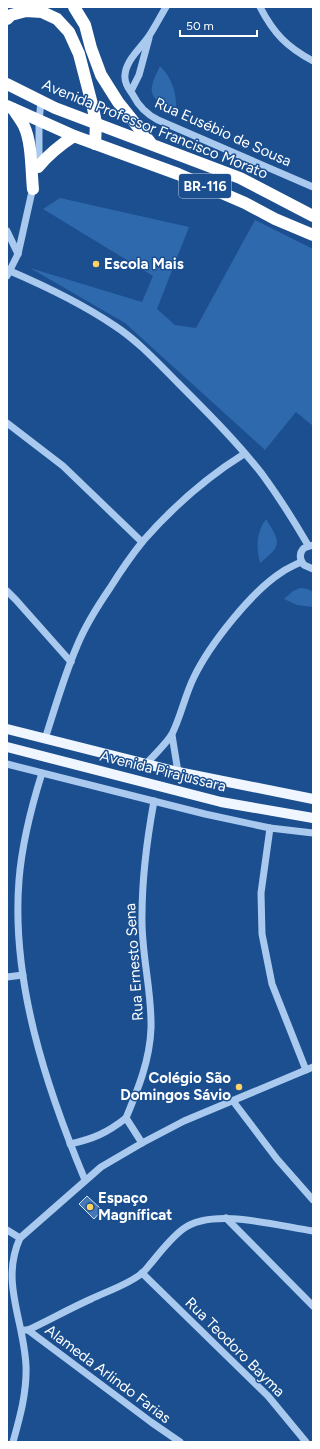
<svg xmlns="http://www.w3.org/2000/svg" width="320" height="1449" font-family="Figtree,sans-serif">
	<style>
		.green { fill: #2e69ad }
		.building { fill: #4478b7; stroke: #cfe3fa }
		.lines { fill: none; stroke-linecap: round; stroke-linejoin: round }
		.minor { stroke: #a9c9ee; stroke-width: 7 }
		.major { stroke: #f0f6ff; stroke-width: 10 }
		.highway { stroke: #fff; stroke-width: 12 }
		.poi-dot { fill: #ffd166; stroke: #1b4f8f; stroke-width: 1.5 }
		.labels { text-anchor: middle; stroke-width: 3; stroke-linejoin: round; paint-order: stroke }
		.shield { fill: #1b4f8f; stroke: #bbcadd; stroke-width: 1 }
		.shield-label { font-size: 14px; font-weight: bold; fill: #fff }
		.street-label { font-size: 15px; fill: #fff; stroke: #1b4f8f }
		.poi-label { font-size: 15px; font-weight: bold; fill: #fff; stroke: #1b4f8f; text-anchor: start }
	</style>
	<rect width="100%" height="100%" fill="#1b4f8f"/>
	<g class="green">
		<path d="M160,66c12,12 17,27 16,44 -29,-11 -29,-18 -16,-44z"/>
		<path d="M60,198l129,29 -32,82 18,16 21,3 59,-108 58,29v177l-17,-14 -31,38 -140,-127 -95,-55 112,34 11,-26 -110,-67z"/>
		<path d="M266,519c15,24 16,26 -6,44 -4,-16 -4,-30 6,-44z"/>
		<path d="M300,588l8,1 5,3v15l-16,-2 -13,-6 9,-8z"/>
	</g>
	<path class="building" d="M87,1196l15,14 -8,9 -15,-15z"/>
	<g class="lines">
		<g class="minor">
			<path d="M166,7c-6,10 -11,20 -17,29 -8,12 -23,24 -24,39 -1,8 4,14 8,20 6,12 13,19 25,25l155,67"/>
			<path d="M260,7c14,27 27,40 53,54"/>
			<path d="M131,91l8,-16 10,-37"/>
			<path d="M39,165v-43l2,-21"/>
			<path d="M7,231l11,23"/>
			<path d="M10,271c35,15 74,34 105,55 23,15 43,37 63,57 28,28 59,59 84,91 17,23 32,47 46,71"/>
			<path d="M7,276l11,-22 15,-67"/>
			<path d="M7,423l56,43 79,76"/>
			<path d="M313,545l-9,3c-5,5 -5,11 0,17l9,4"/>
			<path d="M7,591l9,9 55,62"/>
			<path d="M172,735l6,37"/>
			<path d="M45,739c10,-31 19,-63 32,-93 8,-20 20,-39 33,-58 10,-16 21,-32 33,-47 29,-33 64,-64 101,-87"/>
			<path d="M7,764l198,50 65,14 43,5"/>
			<path d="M146,764c8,-9 21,-21 26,-30 9,-18 13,-39 22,-57 16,-33 58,-86 88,-105 6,-4 13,-7 19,-10"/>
			<path d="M42,773c-11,35 -20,70 -23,107 -8,101 27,207 66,300"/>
			<path d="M270,828l-9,65 1,41 10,50 34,86"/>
			<path d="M7,977l16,-2"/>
			<path d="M233,1101l44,58 36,41"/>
			<path d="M142,1143l-16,-25c12,-29 24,-58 25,-90 1,-38 -10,-74 -9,-112 0,-39 5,-77 12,-115"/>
			<path d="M70,1144c23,-5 37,-11 56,-26"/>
			<path d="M226,1218l87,88"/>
			<path d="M7,1230l13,8"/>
			<path d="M142,1273l126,123 38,46"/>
			<path d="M25,1330h3l123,92 29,20"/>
			<path d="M28,1330c21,-10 41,-21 63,-31 14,-7 39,-15 51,-26 4,-3 7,-8 10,-11 9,-11 19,-24 31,-33 30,-22 95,-3 130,2"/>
			<path d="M13,1442c7,-25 14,-50 13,-76 -2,-46 -26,-84 -6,-128l81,-71 41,-24 42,-22 129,-54"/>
		</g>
		<g class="major">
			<path d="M7,729l171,43 135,27"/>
			<path d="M7,747l214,55 92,16"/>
		</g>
		<g class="highway">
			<path d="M74,7l11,18 6,23 10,27 17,27 32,40"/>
			<path d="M7,19l4,-4 15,-4 16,1 15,7 12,13 10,22 14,54 3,15 -1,21"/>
			<path d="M7,84l48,24 185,70 73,38"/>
			<path d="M7,106l67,30 104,38 67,29 30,16 38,16"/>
			<path d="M13,109c4,6 8,11 11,17 8,17 7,44 9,63"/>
			<path d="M38,167c11,-13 22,-22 36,-31"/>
		</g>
	</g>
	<g class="poi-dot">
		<circle cx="96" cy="264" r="4"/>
		<circle cx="239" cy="1087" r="4"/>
		<circle cx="90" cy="1207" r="4"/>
	</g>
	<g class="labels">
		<rect class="shield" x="179" y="174" width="52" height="24" rx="3"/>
		<g class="shield-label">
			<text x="205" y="191">BR-116</text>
		</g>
		<g class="street-label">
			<text transform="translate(155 129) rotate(22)" y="5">Avenida Professor Francisco Morato</text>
			<text transform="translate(223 132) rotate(24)" y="5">Rua Eusébio de Sousa</text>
			<text transform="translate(163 771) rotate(14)" y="5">Avenida Pirajussara</text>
			<text transform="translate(134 962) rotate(-94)" y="5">Rua Ernesto Sena</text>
			<text transform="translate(235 1347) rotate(45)" y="5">Rua Teodoro Bayma</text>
			<text transform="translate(108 1374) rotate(37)" y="5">Alameda Arlindo Farias</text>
		</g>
		<g class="poi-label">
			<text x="104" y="269">Escola Mais</text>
			<text x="231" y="1083" text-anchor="end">Colégio São<tspan x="231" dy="17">Domingos Sávio</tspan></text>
			<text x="98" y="1203">Espaço<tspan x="98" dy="17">Magníficat</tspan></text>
		</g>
	</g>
	<rect width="320" height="1449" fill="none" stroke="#ffffff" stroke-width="16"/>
	<path d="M180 30v6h77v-6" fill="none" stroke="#ffffff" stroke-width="2"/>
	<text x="186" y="30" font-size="12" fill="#ffffff" stroke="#1b4f8f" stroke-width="3" paint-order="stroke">50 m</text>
</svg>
